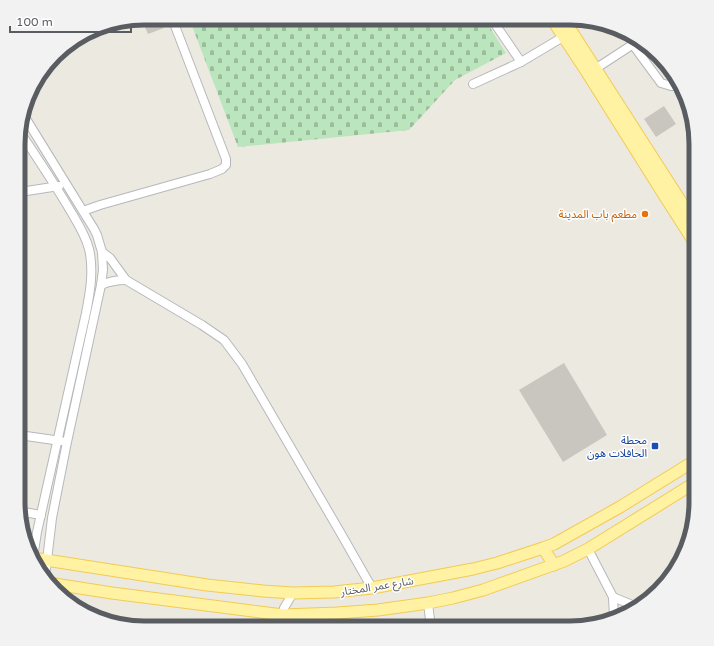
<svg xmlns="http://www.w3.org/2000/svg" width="714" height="646" font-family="'Varela Round','Noto Sans Arabic',sans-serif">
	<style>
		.cemetery { fill: url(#cemetery-stones) }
		.building { fill: #c9c6bf }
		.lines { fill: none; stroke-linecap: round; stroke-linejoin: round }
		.minor-casing { stroke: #b6b8bd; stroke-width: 10 }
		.major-casing { stroke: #f3ca53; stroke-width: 13 }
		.minor { stroke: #fff; stroke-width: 8 }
		.major { stroke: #fff2a2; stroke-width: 11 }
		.food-dot { fill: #e8710a; stroke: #fff; stroke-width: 1.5 }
		.transit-dot { fill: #1a4fb4; stroke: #fff; stroke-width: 1.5 }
		.labels { text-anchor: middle; stroke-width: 3; stroke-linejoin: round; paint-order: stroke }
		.food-label { font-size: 11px; fill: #c56008; stroke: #fff; text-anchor: end }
		.transit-label { font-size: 11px; fill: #164399; stroke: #fff; text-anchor: end }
		.street-label { font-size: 11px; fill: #595c61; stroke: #fff }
		.rim { fill: none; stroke: #595c61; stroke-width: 5 }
	</style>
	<defs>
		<pattern id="cemetery-stones" width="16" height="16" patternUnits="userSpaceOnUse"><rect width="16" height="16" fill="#bbe5bc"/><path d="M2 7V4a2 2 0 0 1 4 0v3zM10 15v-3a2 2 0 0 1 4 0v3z" fill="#9bbd9c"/></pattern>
	</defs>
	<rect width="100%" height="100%" fill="#eceae0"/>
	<path class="cemetery" d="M189,18h295l22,35 -51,27 -46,50 -171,17z"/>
	<g class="building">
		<path d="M141,18h19l4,10 -16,6z"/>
		<path d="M688,104l8,32v40h-5l-7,-71z"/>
		<path d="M664,106l12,18 -20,13 -12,-18z"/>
		<path d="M564,363l43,72 -44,27 -44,-72z"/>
	</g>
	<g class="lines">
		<g class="minor-casing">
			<g id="minor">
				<path d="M491,18l30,44"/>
				<path d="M633,45l28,38 10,3 8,-1"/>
				<path d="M592,71l46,-30"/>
				<path d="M473,84l48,-22 42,-25"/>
				<path d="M23,114l71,115 3,6 5,17 1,18 -2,15 -34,157 -15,76 -7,59"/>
				<path d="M20,132c16,24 32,48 47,73 8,14 18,28 22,44 5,21 1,44 -3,64l-49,219 -4,26"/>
				<path d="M20,192l39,-6"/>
				<path d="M83,211l17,-6 110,-31 12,-5 4,-4v-6l-54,-141"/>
				<path d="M102,252l8,6 16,22 76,45 22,15 18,24 98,168 32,56"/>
				<path d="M101,285c9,-4 16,-5 25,-5"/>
				<path d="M19,435l42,6"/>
				<path d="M18,511l23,4"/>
				<path d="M588,549l25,48 1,22"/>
				<path d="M613,597l24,10"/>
				<path d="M428,603l3,25"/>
				<path d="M275,628l8,-13 1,-7 9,-15"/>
			</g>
		</g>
		<g class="major-casing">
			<g id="major">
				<path d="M551,18l37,56 76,121 32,50"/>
				<path d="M563,18l133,207"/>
				<path d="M543,548l11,17"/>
				<path d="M33,558l174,27 56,6 30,2 41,-1 38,-4 101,-19 24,-6 46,-15 11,-4 66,-37 76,-47"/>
				<path d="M48,583l64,10 171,22 54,-2 41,-3 50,-7 25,-5 30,-8 81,-29 24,-12 108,-67"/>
			</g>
		</g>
		<use href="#minor" class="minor"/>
		<use href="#major" class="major"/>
	</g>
	<circle class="food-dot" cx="645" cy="214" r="4"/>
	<rect class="transit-dot" x="651" y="442" width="8" height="8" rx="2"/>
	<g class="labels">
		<g class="food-label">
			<text x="637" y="218">مطعم باب المدينة</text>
		</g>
		<g class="transit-label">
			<text x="647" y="444">محطة<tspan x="647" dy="13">الحافلات هون</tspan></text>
		</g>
		<g class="street-label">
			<text transform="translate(377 586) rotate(-9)" y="4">شارع عمر المختار</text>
		</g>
	</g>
	<path d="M0 0H714V646H0ZM144 25H570A119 119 0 0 1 689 144V502A119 119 0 0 1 570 621H144A119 119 0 0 1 25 502V144A119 119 0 0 1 144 25Z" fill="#f2f2f2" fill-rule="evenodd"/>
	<path class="rim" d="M144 25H570A119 119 0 0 1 689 144V502A119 119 0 0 1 570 621H144A119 119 0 0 1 25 502V144A119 119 0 0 1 144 25Z"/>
	<path d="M10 26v6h121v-6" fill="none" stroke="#595c61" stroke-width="2"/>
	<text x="16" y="26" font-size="12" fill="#595c61" stroke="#ffffff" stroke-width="3" paint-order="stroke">100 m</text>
</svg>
